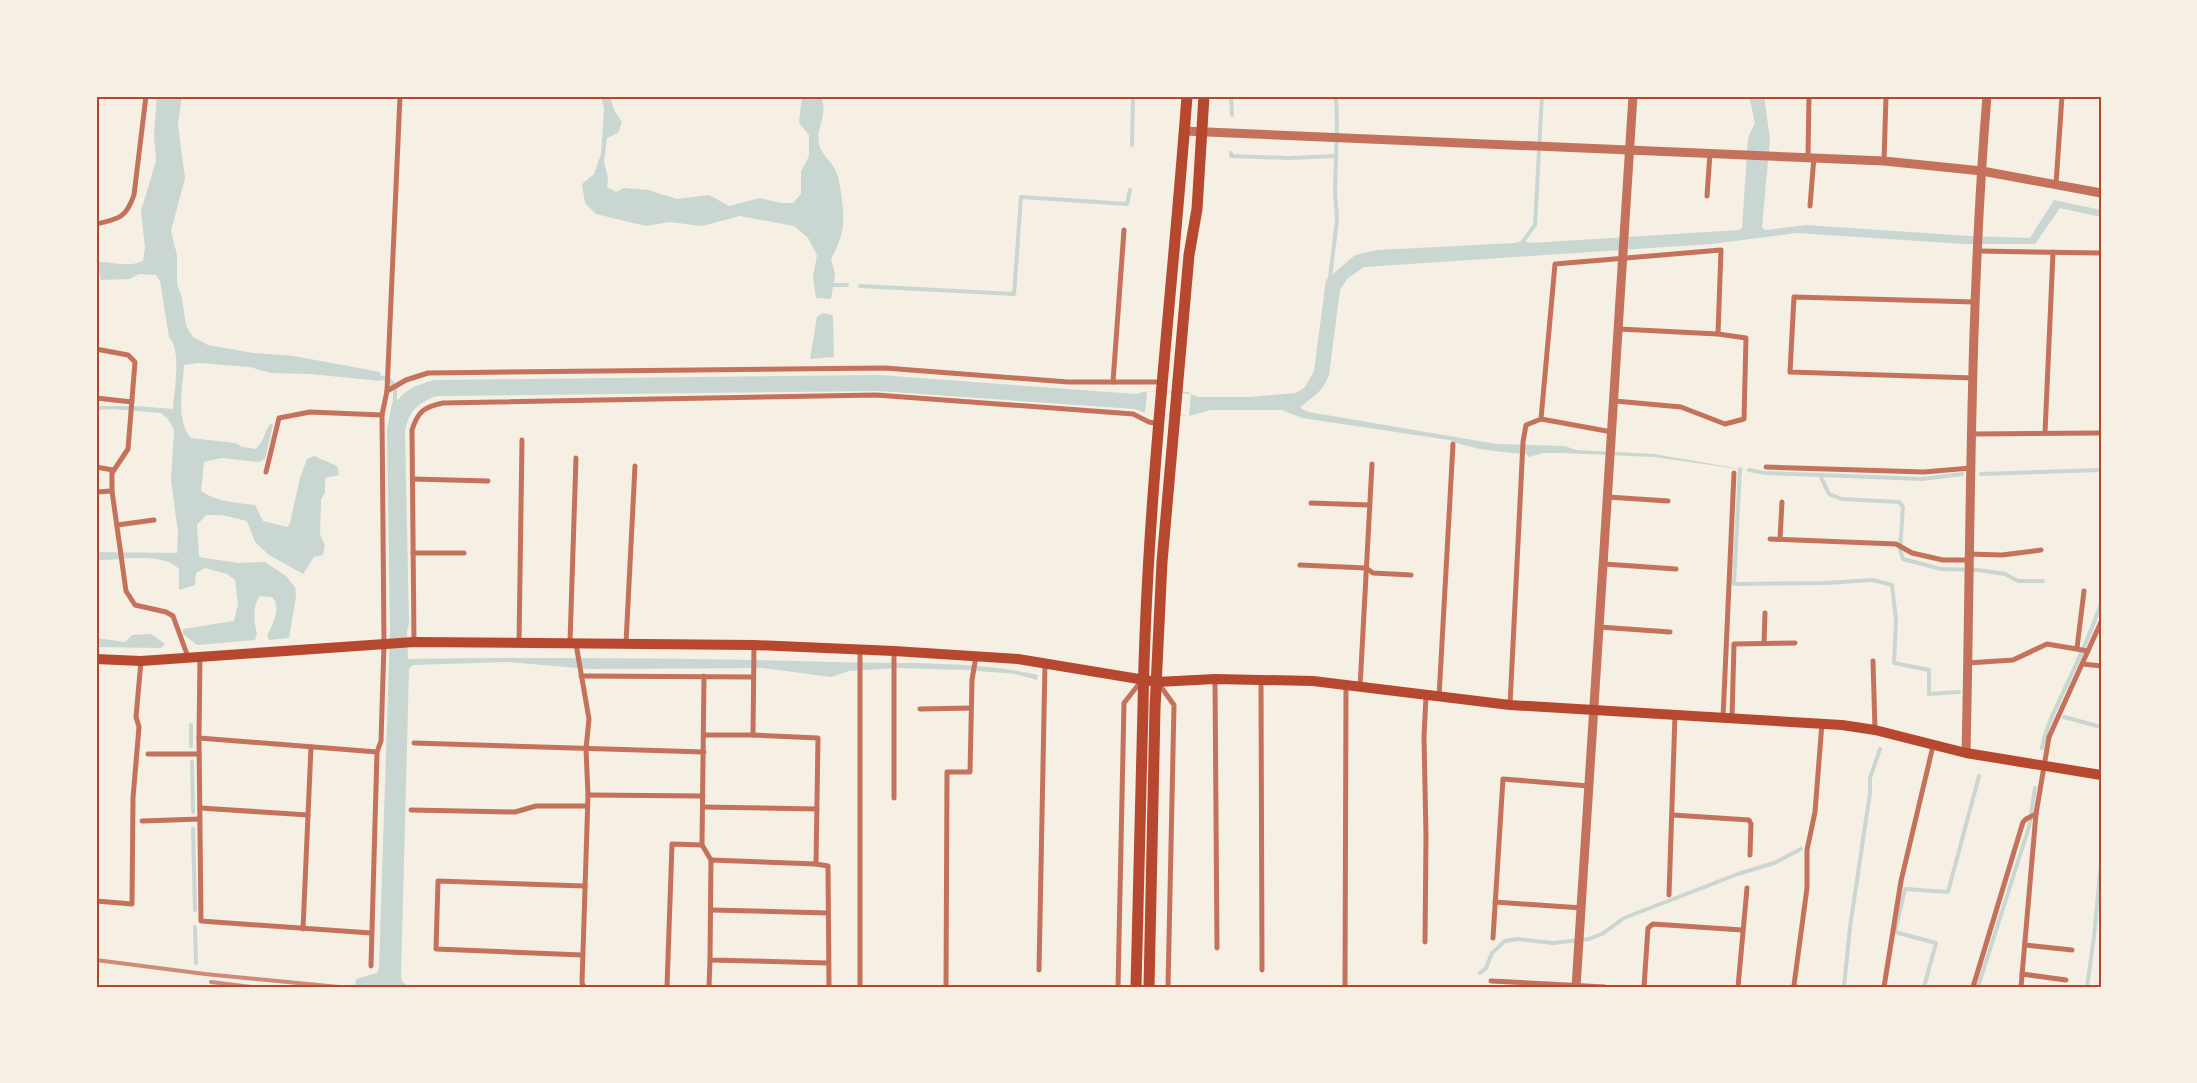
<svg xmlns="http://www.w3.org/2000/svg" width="2197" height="1083" font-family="'Archivo Narrow',sans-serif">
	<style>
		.water { fill: #c9d6d2 }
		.pier { fill: #f6efe4 }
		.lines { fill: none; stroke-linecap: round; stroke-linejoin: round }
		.stream { stroke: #c9d6d2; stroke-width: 4 }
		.minor { stroke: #c5725c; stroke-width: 5 }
		.tertiary { stroke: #c5725c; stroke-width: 9 }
		.secondary { stroke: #b5482f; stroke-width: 10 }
		.trunk { stroke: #b5482f; stroke-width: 11 }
		.rail { stroke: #cf8b77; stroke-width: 4 }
		.neatline { fill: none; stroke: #b5482f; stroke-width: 2 }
	</style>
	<rect width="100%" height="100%" fill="#f6efe4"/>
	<g class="water">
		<path d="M157,96h25l-4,29 7,53 -14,53 6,24v29l5,14 4,28 7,11 15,8 45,8 41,3 86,16 1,9 -71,-7 -39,-1 -21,-6 -51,-4 -15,2c-1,21 -9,55 7,73l44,5 7,4 13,2c9,-6 9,-18 16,-26l2,2 -8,34 -6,3 -38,-4 -17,4 -3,29c16,11 36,12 54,14l8,16 24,6 3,-4 10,-45 7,-19 7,-3 23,10 2,9 -14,3v14l-4,8 -1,34 5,12 -2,9 -9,2 -11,17 -34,-19 -14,-13 -8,-21 -25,-6h-16l-9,10 2,32 39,6 27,-1 21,14 9,11 1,10 -7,41 -20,2 -2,-5c6,-10 15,-28 5,-38l-12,-1c-8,9 -6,27 -3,38l-2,6 -58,5 -14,-11v-5l51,-8 4,-17 -3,-24 -8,-6 -22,-6 -9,5 -1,12 -16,5v-21c-18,-18 -58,-8 -83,-9v-8l81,1 1,-20 -7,-53 3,-50 -6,-11 -7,-6 -49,-4 -16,1v-4h41l36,3c1,-18 9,-59 -4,-72l-9,-56 -4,-6 -17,-1 -9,5 -29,1 -2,-9h-3v-9c16,-1 32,6 47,-1l2,-13 -4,-37 15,-50 -2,-27z"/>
		<path d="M601,96h9l4,14 8,12 -4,11 -11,5 -3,24 4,16 -1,9 9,5 8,-4 24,2 29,9 32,-4 20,11 31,-8 20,5h13l8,-9v-22l8,-16v-21l-10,-12 3,-27h18c10,16 -5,32 -1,48 2,11 15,19 18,30 2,5 3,12 4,19 4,27 4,41 -10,66l4,15 -4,25 -15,-1 -3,-21 4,-22 -9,-17 -14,-12 -54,-10 -38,10 -33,-4 -23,4 -50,-12 -11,-11 -3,-19 12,-10 7,-20 3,-45z"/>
		<path d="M1749,96h15l6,43 -8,88 3,3 41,-5 163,11 61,2 24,-38 47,10v7l-41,-9 -25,36h-70l-168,-11 -86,11 -347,23 -17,12 -7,11 -11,85c-8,20 -15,19 -29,33l9,4 187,32 69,2 11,4 78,4 99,17 -99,-14 -92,-4h-19l-14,4 -2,-3c-27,-2 -54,-4 -78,-14l-147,-22 -20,-8h-71l-22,6h-14l-30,-3 -10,-4 -257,-18 -441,5c-20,7 -28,15 -32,35l4,192 -2,8 1,28c141,-2 281,-1 423,3 68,2 140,-2 207,13l-1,5 -22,-6 -49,-4 -69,-2 -48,3 -18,6 -68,-9 -174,1 -82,-7 -94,3 -4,4 -8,308 1,5 6,4 -53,1 1,-8 21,-6 2,-5 11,-337 -3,-201 5,-27 5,-4 1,1c9,-12 22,-16 36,-20l445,-5 257,19 11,-3 40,1 11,5h52l46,-4 9,-6 9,-16 12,-91 29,-25 23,-5 137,-7 7,-2 9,2 208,-13 3,-2 6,-90 7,-15z"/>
		<path d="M823,313l10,2 1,42 -24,2 7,-42z"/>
		<path d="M151,634l14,10 -4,4 -65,-1v-9l29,4 7,-7z"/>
	</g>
	<path class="pier" d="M1147,391l44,3 -2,22 -44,-3z"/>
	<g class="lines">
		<g class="stream">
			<path d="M1231,96l1,19"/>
			<path d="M1132,145l1,-49"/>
			<path d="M1231,153v3l58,2 47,-2"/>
			<path d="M1521,244l14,-19 7,-129"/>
			<path d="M1332,280l-2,-2 7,-58 -2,-28 2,-69 -1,-27"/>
			<path d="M829,285h18"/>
			<path d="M860,286l154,8 7,-97 106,7 3,-14"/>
			<path d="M376,377l13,2 6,8v17"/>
			<path d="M1740,469l-6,115 91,-1 48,-3 19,5 4,35 -2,43 35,7v24l30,-2"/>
			<path d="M1749,470l16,3 55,2 9,19 13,5 57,3 4,5 -3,43 3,9 38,10 37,1 27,4 13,7h25"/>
			<path d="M1981,474l120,-4"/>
			<path d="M1820,475l102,4 40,-5"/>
			<path d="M2064,717l37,10"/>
			<path d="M191,725v21"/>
			<path d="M2042,748c4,-23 15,-41 24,-62 13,-27 25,-54 35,-82"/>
			<path d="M192,762l1,50"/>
			<path d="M193,829l2,81"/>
			<path d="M195,927l1,36"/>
			<path d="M1480,973l6,-5 6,-15 13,-12 13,-2 35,4 36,-4 13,-5 22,-16 114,-44 36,-11 27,-14"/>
			<path d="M1844,987l6,-60 20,-134v-15l10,-29"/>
			<path d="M1924,987l12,-44 -41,-11 10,-43 43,3 31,-116"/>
			<path d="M1978,987l51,-160 6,-39"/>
			<path d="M2087,987l7,-50 7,-73"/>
		</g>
		<g class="minor">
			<path d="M1808,156l1,-60"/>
			<path d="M1884,161l2,-65"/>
			<path d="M2056,184l6,-88"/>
			<path d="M1707,196l3,-43"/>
			<path d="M1810,206l4,-49"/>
			<path d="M96,224c23,-5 30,-6 38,-29l12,-99"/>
			<path d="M1978,251l123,2"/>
			<path d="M96,349l32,6 7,7 -7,87 -16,24v18l14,100 9,14 31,7 7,4 15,41"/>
			<path d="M1974,378l-184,-6 4,-75 181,5"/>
			<path d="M1113,382l11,-152"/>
			<path d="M387,391l19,-11 22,-7 457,-5 183,14h94"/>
			<path d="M96,398l36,4"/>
			<path d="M1615,401l66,6 44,17 19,-5 2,-81 -28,-4 -99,-5"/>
			<path d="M1612,432l-71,-13 14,-155 166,-14 -3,84"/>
			<path d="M2045,433l8,-181"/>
			<path d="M1972,434l129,-1"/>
			<path d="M96,467l17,3"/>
			<path d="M1766,467l158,5 47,-4"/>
			<path d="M266,472l13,-54 31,-6 72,3"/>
			<path d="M413,479l75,2"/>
			<path d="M96,492l16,-1"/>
			<path d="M1608,497l60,4"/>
			<path d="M1311,503l58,2"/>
			<path d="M117,525l37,-5"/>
			<path d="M1770,539l126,5 16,9 31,7h25"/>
			<path d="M1780,539l2,-37"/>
			<path d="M413,553h51"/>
			<path d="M1969,554l33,1 39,-5"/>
			<path d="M1604,564l72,5"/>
			<path d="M1300,565l66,3 7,5 38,2"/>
			<path d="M1599,627l71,5"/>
			<path d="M414,642l-2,-212c6,-19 12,-23 31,-27l433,-8 257,19 16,8 10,2"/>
			<path d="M570,642l6,-184"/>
			<path d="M519,643l3,-203"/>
			<path d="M626,643l9,-177"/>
			<path d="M1764,643l1,-30"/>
			<path d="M576,644l13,75 -3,30 2,46 -6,188 2,4"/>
			<path d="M754,645l-1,90 65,3 -2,126 12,2 1,121"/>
			<path d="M2077,648l7,-57"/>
			<path d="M200,656l-1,82 2,183 170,12"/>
			<path d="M1873,661l2,69"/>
			<path d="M1968,663l45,-3 34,-16 41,7"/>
			<path d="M2083,664l18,2"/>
			<path d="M581,676l172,1"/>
			<path d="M704,676l-2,169 9,15"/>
			<path d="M1215,679l2,269"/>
			<path d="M1261,680l1,290"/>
			<path d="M1159,684l15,21 -6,282"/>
			<path d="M1360,687l12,-223"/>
			<path d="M1439,697l14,-253"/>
			<path d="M1510,705l13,-263 3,-17 15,-6"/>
			<path d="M920,709l51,-1"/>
			<path d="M1723,718l11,-245"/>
			<path d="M1732,718l2,-74 61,-1"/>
			<path d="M704,735h49"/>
			<path d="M199,738l178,14"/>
			<path d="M414,743l290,9"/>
			<path d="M148,754h51"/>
			<path d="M588,795l115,1"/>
			<path d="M894,798v-147"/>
			<path d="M703,807l114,2"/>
			<path d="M200,808l108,7"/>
			<path d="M411,810l104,2 21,-6h50"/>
			<path d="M1673,815l76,5 2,4 -1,31"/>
			<path d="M142,821l58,-2"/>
			<path d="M816,864l-105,-4 -1,100 118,3"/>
			<path d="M1669,895l6,-180"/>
			<path d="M96,901l36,3 1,-106 6,-71 -3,-10 5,-56"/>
			<path d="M1495,902l87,6"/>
			<path d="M711,910l117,3"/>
			<path d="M303,929l8,-182"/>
			<path d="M1493,938l10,-159 86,7"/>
			<path d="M1425,942l1,-105 -2,-100 2,-41"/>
			<path d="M2025,945l47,5"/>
			<path d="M582,955l-146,-6 2,-68 147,5"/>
			<path d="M371,966l6,-214 4,-11 3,-97 -2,-229 5,-24 13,-295"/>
			<path d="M1039,970l6,-307"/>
			<path d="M2022,974l44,6"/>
			<path d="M1491,981l114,6"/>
			<path d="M667,987l5,-143 30,1"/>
			<path d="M709,987l1,-27"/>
			<path d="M860,987v-337"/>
			<path d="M946,987l1,-215h23l2,-92 4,-24"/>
			<path d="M1118,987l6,-284 18,-23"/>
			<path d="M1345,987l1,-301"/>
			<path d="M1644,987l4,-59 5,-4 89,6"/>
			<path d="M1738,987l9,-99"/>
			<path d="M1796,987l-2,-2 13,-97v-38l8,-38 7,-89"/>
			<path d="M1884,987l17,-106 32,-135"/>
			<path d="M1973,987l50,-165 3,-3 10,-5"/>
			<path d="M2021,987l15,-173 13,-77 52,-115"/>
		</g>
		<g class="tertiary">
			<path d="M1184,131l700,30 98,10 119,22"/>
			<path d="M1966,753c5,-219 3,-439 21,-657"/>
			<path d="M1576,987l57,-891"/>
		</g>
		<path class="secondary" d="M96,659l45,2 273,-19 340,3 140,6 124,8 139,23 58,-3 98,2 197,24 332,20 33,5 91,23 135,22"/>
		<g class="trunk">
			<path d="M1136,987l7,-279c3,-204 29,-408 44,-612"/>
			<path d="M1149,987l6,-279 7,-146 27,-307 8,-46 7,-113"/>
		</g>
		<g class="rail">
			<path d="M96,960l109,14 134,13"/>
			<path d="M211,982l40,5"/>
		</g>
	</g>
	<rect width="2197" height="1083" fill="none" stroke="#f6efe4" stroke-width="195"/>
	<rect x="98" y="98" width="2002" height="888" class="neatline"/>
</svg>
